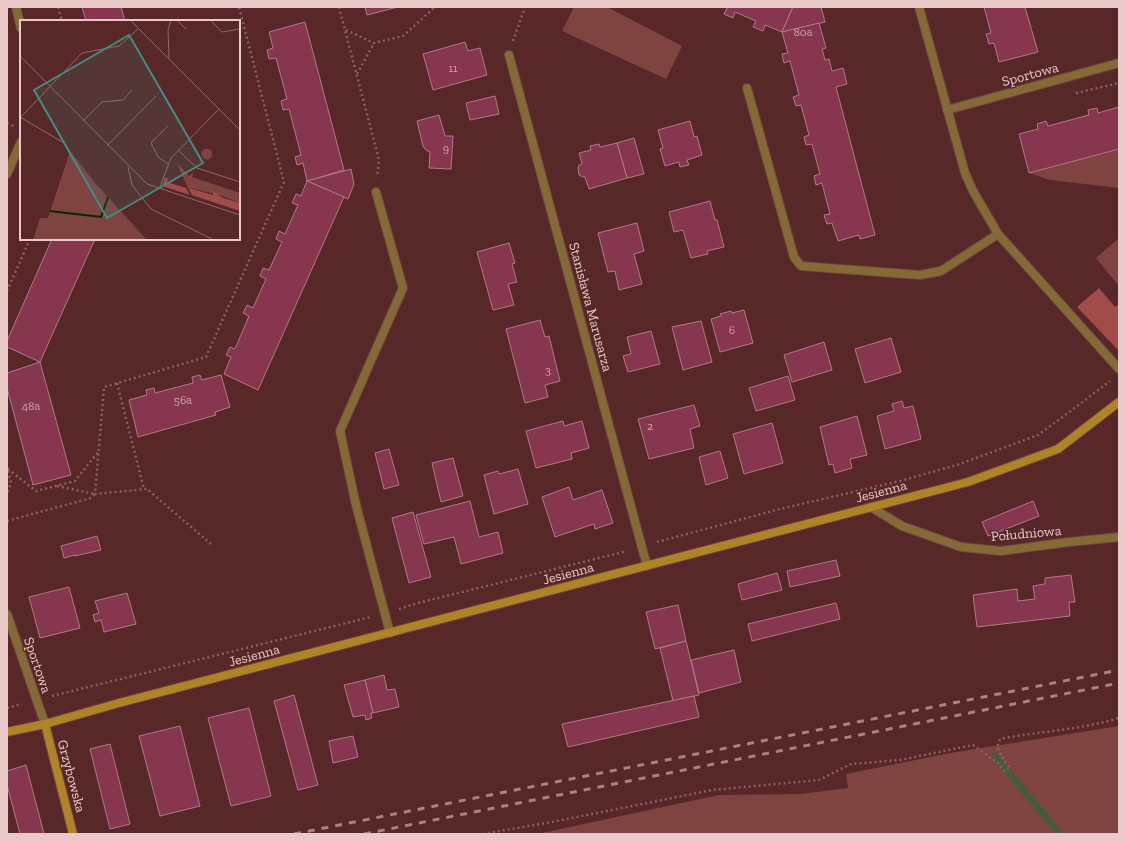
<svg xmlns="http://www.w3.org/2000/svg" width="1126" height="841" font-family="'Zilla Slab',serif">
	<style>
		.green { fill: #7f4342 }
		.forest { fill: #a14c4a }
		.lines { fill: none; stroke-linecap: round; stroke-linejoin: round }
		.stream { stroke: #465b3c; stroke-width: 7 }
		.building { fill: #873650; stroke: #b17a88 }
		.lane-casing { stroke: #714544; stroke-width: 10 }
		.street-casing { stroke: #714544; stroke-width: 10 }
		.secondary-casing { stroke: #714544; stroke-width: 10 }
		.path { stroke: #8b6160; stroke-width: 2.5; stroke-dasharray: 2 3; stroke-linecap: butt }
		.lane { stroke: #846a35; stroke-width: 8 }
		.street { stroke: #846a35; stroke-width: 8 }
		.secondary { stroke: #ae8426; stroke-width: 8 }
		.rail { stroke: #a98281; stroke-width: 3; stroke-dasharray: 7 7; stroke-linecap: butt }
		.labels { text-anchor: middle; stroke-width: 3; stroke-linejoin: round; paint-order: stroke }
		.number-label { font-size: 12px; fill: #d0a5aa }
		.street-label { font-size: 14px; fill: #e9cac8; stroke: #572827 }
		.inset-river { fill: none; stroke: #002c00; stroke-width: 2 }
		.inset-road { fill: none; stroke: #916967; stroke-width: 1 }
		.view { fill: #468b84; fill-opacity: 0.15; stroke: #468b84; stroke-width: 2 }
		.inset-edge { fill: none; stroke: #e9cac8; stroke-width: 2 }
	</style>
	<rect width="100%" height="100%" fill="#572827"/>
	<g class="green">
		<path d="M574,7h33l75,39 -16,33 -104,-48z"/>
		<path d="M1119,149v39l-69,-8 -21,-7z"/>
		<path d="M1119,238v48l-23,-28z"/>
		<path d="M1119,726v108l-577,-1 177,-38 81,-1 48,-6 -2,-14 104,-21z"/>
	</g>
	<path class="forest" d="M1099,288l16,19 4,-3v47l-42,-44z"/>
	<g class="lines">
		<path class="stream" d="M995,756l65,78"/>
	</g>
	<g class="building">
		<path d="M82,7h39l4,14h-39z"/>
		<path d="M365,7h33l-31,8z"/>
		<path d="M725,7h68l-11,25 -17,-7 -2,6 -10,-4 3,-6 -21,-9 -2,6 -9,-4 3,-6z"/>
		<path d="M793,7h28l4,15 -43,10z"/>
		<path d="M984,7h41l13,45 -39,10 -5,-19 -5,1 -3,-10 5,-1z"/>
		<path d="M305,22l39,148 -37,11 -4,-18 -6,2 -2,-8 6,-2 -12,-46 -6,1 -2,-9 6,-2 -11,-41 -7,1 -2,-9 6,-2 -4,-16z"/>
		<path d="M819,23l7,25 -4,1 3,11 4,-1 3,12 11,-3 4,16 -11,3 39,148 -15,4 -1,-4 -21,6 -6,-18 -5,1 -3,-9 6,-1 -8,-31 -6,2 -2,-9 6,-2 -8,-30 -6,1 -2,-8 5,-2 -8,-30 -5,1 -3,-9 6,-2 -9,-34 -6,2 -2,-9 6,-1 -6,-21z"/>
		<path d="M465,42l3,9 12,-3 7,27 -54,15 -10,-36z"/>
		<path d="M495,96l4,18 -29,6 -4,-17z"/>
		<path d="M1119,107v42l-90,24 -10,-39 19,-5 -1,-5 9,-3 2,5 41,-11 -1,-5 9,-2 1,5z"/>
		<path d="M439,115l6,21h8l-2,33 -22,-1 1,-16 -4,-2 -3,-4 -6,-25z"/>
		<path d="M690,121l4,16 3,-1 5,19 -15,5 2,5 -9,2 -1,-5 -14,4 -5,-17 3,-1 -5,-18z"/>
		<path d="M634,138l10,36 -17,4 -10,-35z"/>
		<path d="M617,143l10,35 -38,11 -4,-12h-2l-4,-2 -1,-7 1,-3 3,-1 -3,-11 12,-3 -1,-4 9,-2 1,3z"/>
		<path d="M351,169l3,15 -6,15 -41,-18z"/>
		<path d="M307,181l37,16 -86,193 -34,-16 7,-17 -5,-2 4,-8 5,2 14,-33 -6,-3 4,-8 6,3 13,-29 -6,-3 3,-8 6,2 13,-28 -6,-3 3,-8 6,3 13,-29 -6,-2 4,-9 5,2z"/>
		<path d="M710,201l5,19h2l7,27 -17,4 1,3 -17,4 -8,-28 -9,2 -5,-20z"/>
		<path d="M637,223l7,28 -10,3 8,30 -23,6 -4,-19 -7,1 -10,-39z"/>
		<path d="M52,239h43l-55,123 -33,-15v-6z"/>
		<path d="M509,243l6,20 -3,1 5,18 -9,2 6,21 -21,5 -16,-58z"/>
		<path d="M744,310l9,33 -33,9 -9,-33 10,-3 -1,-2 11,-3 1,2z"/>
		<path d="M540,320l5,17 4,-1 11,45 -15,4 3,12 -23,6 -19,-74z"/>
		<path d="M701,321l11,41 -29,8 -11,-43z"/>
		<path d="M651,331l9,33 -32,8 -5,-16 8,-2 -4,-17z"/>
		<path d="M891,338l10,34 -36,11 -10,-34z"/>
		<path d="M824,342l8,28 -40,12 -8,-27z"/>
		<path d="M40,362l31,113 -38,10 -26,-97v-15z"/>
		<path d="M200,375l2,5 19,-5 9,32 -15,5 1,3 -78,22 -9,-37 18,-5 -1,-5 8,-2 1,5 38,-10 -1,-6z"/>
		<path d="M788,376l7,24 -39,11 -7,-23z"/>
		<path d="M902,401l2,7 9,-2 8,33 -36,10 -8,-33 17,-5 -2,-7z"/>
		<path d="M694,405l6,21 -10,3 4,19 -45,11 -11,-40z"/>
		<path d="M857,416l10,39 -17,4 2,9 -17,5 -2,-9 -4,1 -9,-38z"/>
		<path d="M563,421l1,5 18,-5 7,27 -18,5 1,6 -36,9 -10,-37z"/>
		<path d="M772,423l11,40 -39,11 -11,-40z"/>
		<path d="M389,449l10,36 -15,4 -9,-36z"/>
		<path d="M720,451l8,27 -22,7 -7,-28z"/>
		<path d="M453,458l10,38 -22,6 -9,-39z"/>
		<path d="M518,469l10,35 -34,10 -10,-39 14,-4 1,3z"/>
		<path d="M569,487l4,13 29,-10 11,33 -18,6 -1,-5 -39,13 -13,-40z"/>
		<path d="M470,501l9,36 19,-5 5,21 -42,11 -7,-27 -30,7 -8,-29z"/>
		<path d="M1033,501l6,15 -51,20 -6,-14z"/>
		<path d="M413,512l18,65 -22,6 -17,-65z"/>
		<path d="M97,536l4,14 -26,6v-1l-11,3 -3,-12z"/>
		<path d="M836,560l4,16 -50,11 -3,-16z"/>
		<path d="M777,573l5,17 -40,10 -4,-16z"/>
		<path d="M1071,575l4,27h-6l1,14 -93,11 -4,-32 44,-6 1,12 17,-2 -2,-13 12,-2v-6z"/>
		<path d="M69,587l11,41 -40,10 -11,-41z"/>
		<path d="M127,593l9,31 -32,8 -3,-12 -6,2 -2,-7 6,-2 -4,-12z"/>
		<path d="M836,603l4,16 -88,22 -4,-17z"/>
		<path d="M678,605l8,36 -31,8 -9,-37z"/>
		<path d="M686,641l13,54 -26,6 -13,-53z"/>
		<path d="M734,650l7,32 -42,11 -8,-33z"/>
		<path d="M384,675l3,15 8,-1 4,18 -26,6 -8,-33z"/>
		<path d="M365,680l8,33h-2l1,5 -6,2 -1,-5 -12,2 -9,-32z"/>
		<path d="M294,695l24,90 -20,5 -24,-89z"/>
		<path d="M694,696l5,21 -131,30 -6,-23z"/>
		<path d="M249,708l22,88 -40,10 -23,-88z"/>
		<path d="M180,726l20,80 -40,10 -21,-80z"/>
		<path d="M353,736l5,21 -25,6 -4,-22z"/>
		<path d="M110,744l20,80 -20,5 -20,-80z"/>
		<path d="M26,765l18,69h-24l-13,-49v-14z"/>
	</g>
	<g class="lines">
		<g class="lane-casing">
			<path id="lane" d="M747,88l47,169 7,9 119,9 21,-4 57,-37"/>
		</g>
		<g class="street-casing">
			<g id="street">
				<path d="M16,7l5,21"/>
				<path d="M919,7l46,166 8,18 25,43 121,135"/>
				<path d="M509,55l138,511"/>
				<path d="M947,110l172,-47"/>
				<path d="M7,174l14,-32"/>
				<path d="M376,192l27,96 -63,143 16,74 34,128"/>
				<path d="M871,507l31,19 59,21 40,4 68,-9 50,-5"/>
				<path d="M7,614l38,110"/>
			</g>
		</g>
		<g class="secondary-casing">
			<g id="secondary">
				<path d="M45,724l28,110"/>
				<path d="M7,732l38,-8 74,-21 849,-221 90,-33 61,-47"/>
			</g>
		</g>
		<g class="path">
			<path d="M58,7l4,14"/>
			<path d="M339,7l40,153 -2,17"/>
			<path d="M346,30l28,13 29,-7 32,-29"/>
			<path d="M513,41l12,-34"/>
			<path d="M357,74l17,-31"/>
			<path d="M1076,93l43,-10"/>
			<path d="M7,123l9,4"/>
			<path d="M7,291l23,-52"/>
			<path d="M117,383l27,106"/>
			<path d="M7,466l4,17 -4,11"/>
			<path d="M8,469l28,22 39,-10 23,-29"/>
			<path d="M57,486l38,8"/>
			<path d="M7,521l84,-23 4,-4"/>
			<path d="M657,542l123,-33 120,-28 57,-16 81,-30 30,-22 42,-32"/>
			<path d="M211,544l-64,-55 -52,5 9,-107 102,-30 78,-175 -45,-175"/>
			<path d="M399,609l19,-6 209,-52"/>
			<path d="M52,696l319,-79"/>
			<path d="M7,708l15,-4"/>
			<path d="M483,834l69,-12 160,-32 107,-10 32,-16 49,-4 73,-15 25,18 7,9 5,-4 -5,-6 -8,-15 3,-8c40,-8 80,-9 119,-21"/>
		</g>
		<use href="#lane" class="lane"/>
		<use href="#street" class="street"/>
		<use href="#secondary" class="secondary"/>
		<g class="rail">
			<path d="M294,834l825,-164"/>
			<path d="M364,834l755,-151"/>
		</g>
	</g>
	<g class="labels">
		<g class="number-label">
			<text x="803" y="36">80a</text>
			<text x="453" y="72">11</text>
			<text x="446" y="152">9</text>
			<text x="732" y="334">6</text>
			<text x="548" y="374">3</text>
			<text x="183" y="404">56a</text>
			<text x="31" y="410">48a</text>
			<text x="650" y="430">2</text>
		</g>
		<g class="street-label">
			<text transform="translate(1030 74) rotate(-15)" y="5">Sportowa</text>
			<text transform="translate(591 307) rotate(75)" y="5">Stanisława Marusarza</text>
			<text transform="translate(881 491) rotate(-15)" y="5">Jesienna</text>
			<text transform="translate(1026 533) rotate(-5)" y="5">Południowa</text>
			<text transform="translate(568 573) rotate(-15)" y="5">Jesienna</text>
			<text transform="translate(254 655) rotate(-15)" y="5">Jesienna</text>
			<text transform="translate(38 665) rotate(71)" y="5">Sportowa</text>
			<text transform="translate(72 776) rotate(75)" y="5">Grzybowska</text>
		</g>
	</g>
	<g transform="translate(20 20)">
		<rect width="220" height="220" fill="#572827"/>
		<path d="M181.5 134a5.5 5.5 0 1 1 11 0a5.5 5.5 0 1 1-11 0ZM50,131l25,32 52,57h-114l7,-22h8zM157,143l12,13 4,-4 -1,5 48,16v10l-20,-8 -32,-7z" fill="#7f4342"/>
		<path d="M145,157l3,2 -1,3 19,6 4,7 -28,-9zM168,168l25,7v-4l10,7 17,5v8l-48,-16z" fill="#a14c4a"/>
		<path class="inset-river" d="M30,191l51,6 7,-20"/>
		<path class="inset-road" d="M110,0l110,110M157,0l9,9M190,0l12,12 18,-3M0,36l127,128 93,31M149,39l-1,-29 3,-10M0,97l44,26M0,98l62,-65 37,-7 19,-17M63,101l19,-19 21,-2 9,-10M87,126l49,-50M158,130l19,18 43,14M148,144l-10,-7 -7,-14 17,-17M108,147l4,18 19,24 63,31M139,169l12,-31 48,-49"/>
		<path class="view" d="M109,15l74,128 -96,55 -73,-128z"/>
		<rect width="220" height="220" class="inset-edge"/>
	</g>
	<rect width="1126" height="841" fill="none" stroke="#e9cac8" stroke-width="16"/>
</svg>
